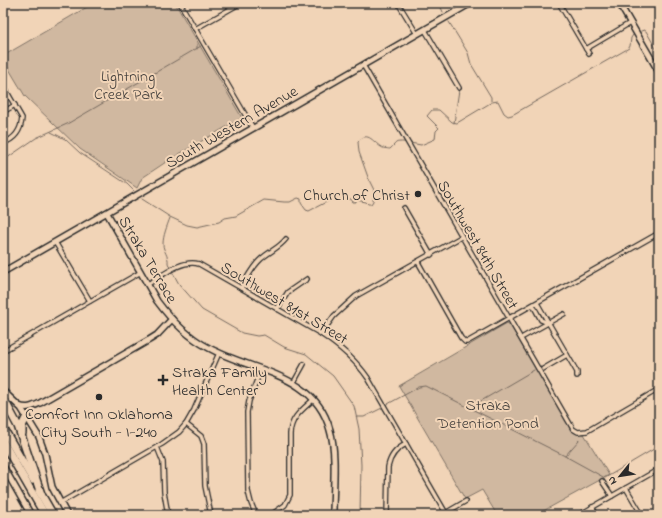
<svg xmlns="http://www.w3.org/2000/svg" width="662" height="518" font-family="'Indie Flower',sans-serif">
	<style>
		.green { fill: #d0b8a0; stroke: #7e7266 }
		.lines { fill: none; stroke-linecap: round; stroke-linejoin: round }
		.stream { stroke: #74685e; stroke-width: 1 }
		.street-casing { stroke: #2b2b2b; stroke-width: 6 }
		.secondary-casing { stroke: #2b2b2b; stroke-width: 8 }
		.highway-casing { stroke: #2b2b2b; stroke-width: 10 }
		.street { stroke: #f1d4b7; stroke-width: 3.5 }
		.secondary { stroke: #f1d4b7; stroke-width: 5 }
		.highway { stroke: #f1d4b7; stroke-width: 7 }
		.poi-dot { fill: #2b2b2b; stroke: #f1d4b7; stroke-width: 1.5 }
		.labels { text-anchor: middle; stroke-width: 4; stroke-linejoin: round; paint-order: stroke }
		.park-label { font-size: 16px; fill: #44403d; stroke: #f1d4b7 }
		.street-label { font-size: 16px; fill: #2b2b2b; stroke: #f1d4b7 }
		.poi-label { font-size: 16px; fill: #2b2b2b; stroke: #f1d4b7; text-anchor: end }
	</style>
	<rect width="100%" height="100%" fill="#f1d4b7"/>
	<filter id="ink" filterUnits="userSpaceOnUse"><feTurbulence type="fractalNoise" baseFrequency=".025" numOctaves="2"/><feDisplacementMap in="SourceGraphic" scale="8" xChannelSelector="R" yChannelSelector="G"/><feConvolveMatrix kernelMatrix="1 2 1 2 8 2 1 2 1" color-interpolation-filters="sRGB"/></filter>
	<g filter="url(#ink)">
		<g class="green">
			<path d="M94,3h81l67,115 -70,40 -30,20 -5,10 -57,-39 -55,-53 -22,-37v-3z"/>
			<path d="M507,323l3,2 62,106 3,2 9,1 25,41 -73,40h-39l-15,-25 -17,9 -66,-113z"/>
		</g>
		<g class="lines">
			<g class="stream">
				<path d="M439,3l4,9"/>
				<path d="M449,22l19,31 3,11 20,33v4"/>
				<path d="M641,31l3,-1 2,1 13,23"/>
				<path d="M197,49v-5"/>
				<path d="M454,123l5,-33"/>
				<path d="M51,132l14,7 15,14 47,31 7,7"/>
				<path d="M410,143l11,2 14,-6 1,-8 3,-3 -12,-12 5,-6h7l13,12 5,1 35,-21 6,-1 6,12 4,3 4,-1 117,-67 1,-2 1,-8 2,-3"/>
				<path d="M3,158h4l29,-20 31,-14 134,-78"/>
				<path d="M142,199l28,18 17,8 10,2 22,-5 6,-4 11,-2 28,-16 20,2h6l8,-4 3,1v4l5,7 3,1 23,-12h19l2,3h3v-2l10,2 2,2h3l2,-3 1,-11 -5,-10 -10,-28 -1,-10c10,-13 16,2 25,6 0,0 6,1 7,1 8,-7 3,-7 15,-7"/>
				<path d="M170,218c-3,8 -7,18 -7,26 0,7 6,12 5,19l2,5"/>
				<path d="M173,273l6,11 23,26 40,23 15,3 7,-1 20,12 22,7 27,22 21,30 5,23 2,36 -1,50"/>
				<path d="M386,405l33,-18 7,-1 139,70 40,22 54,-32"/>
				<path d="M469,408l65,-38"/>
				<path d="M357,417h7l18,-9"/>
				<path d="M565,456l14,-16"/>
			</g>
			<g class="street-casing">
				<g id="street">
					<path d="M180,3l73,125"/>
					<path d="M398,3l19,31"/>
					<path d="M559,3l30,51"/>
					<path d="M195,29l46,-26"/>
					<path d="M425,30l34,58"/>
					<path d="M586,49l44,-26"/>
					<path d="M363,65l210,364 5,3 9,-1 72,-42"/>
					<path d="M3,85l19,33c-1,13 -7,21 -19,25"/>
					<path d="M3,112l12,-7"/>
					<path d="M404,208l27,47"/>
					<path d="M55,242l35,59"/>
					<path d="M418,262l43,76 4,4h2l192,-109"/>
					<path d="M148,284c14,-8 33,-25 51,-20l122,70c18,12 34,25 47,44l79,137"/>
					<path d="M241,288c6,-10 11,-21 20,-29 9,-8 18,-11 25,-20"/>
					<path d="M537,303l40,69v4"/>
					<path d="M533,305l8,15 7,3"/>
					<path d="M277,309l11,-17 19,-13"/>
					<path d="M321,334l13,-18 22,-20 105,-59"/>
					<path d="M523,337l41,-23"/>
					<path d="M3,351l138,-79"/>
					<path d="M543,369l24,-14"/>
					<path d="M294,382l10,-18"/>
					<path d="M186,424l15,12 3,8 1,42 6,29"/>
					<path d="M157,447l6,15 1,30 4,23"/>
					<path d="M602,481l10,15"/>
					<path d="M626,488l16,27"/>
					<path d="M60,503l102,-59 17,-12 7,-8 8,-14 25,-57"/>
					<path d="M592,507l5,8"/>
					<path d="M256,515l-5,-12 -3,-12 -1,-79 2,-11 12,-32"/>
					<path d="M271,515l14,-10 5,-10v-61c1,-17 12,-24 24,-35"/>
					<path d="M387,515l1,-48c2,-11 8,-18 18,-23"/>
					<path d="M442,515l24,-14"/>
					<path d="M579,515l80,-46"/>
					<path d="M654,515l5,-3"/>
				</g>
			</g>
			<g class="secondary-casing">
				<g id="secondary">
					<path d="M619,3l40,69"/>
					<path d="M107,213l50,88c14,19 31,36 52,47 44,24 106,25 121,82 7,23 3,60 3,85"/>
					<path d="M3,272l468,-269"/>
					<path d="M3,391l18,17 18,29 6,17 7,33 15,28"/>
					<path d="M19,406c8,3 13,1 21,-3l109,-63 8,-5 15,-16"/>
					<path d="M3,466l28,49"/>
				</g>
			</g>
			<g class="highway-casing">
				<g id="highway">
					<path d="M3,398l15,28 23,68"/>
					<path d="M3,428l30,52"/>
					<path d="M22,433v-7l5,-10"/>
					<path d="M3,442l42,73"/>
					<path d="M39,491l14,24"/>
				</g>
			</g>
			<use href="#street" class="street"/>
			<use href="#secondary" class="secondary"/>
			<use href="#highway" class="highway"/>
		</g>
	</g>
	<g class="poi-dot">
		<circle cx="418" cy="194" r="4"/>
		<path d="M161 374h4v4h4v4h-4v4h-4v-4h-4v-4h4z"/>
		<circle cx="99" cy="397" r="4"/>
	</g>
	<g class="labels">
		<g class="park-label">
			<text x="128" y="81">Lightning<tspan x="128" dy="18">Creek Park</tspan></text>
			<text x="488" y="410">Straka<tspan x="488" dy="18">Detention Pond</tspan></text>
		</g>
		<g class="street-label">
			<text transform="translate(231 126) rotate(-30)" y="6">South Western Avenue</text>
			<text transform="translate(479 244) rotate(60)" y="6">Southwest 84th Street</text>
			<text transform="translate(149 259) rotate(59)" y="6">Straka Terrace</text>
			<text transform="translate(285 302) rotate(31)" y="6">Southwest 81st Street</text>
		</g>
		<g class="poi-label">
			<text x="410" y="200">Church of Christ</text>
			<text x="172" y="377" text-anchor="start">Straka Family<tspan x="172" dy="18">Health Center</tspan></text>
			<text x="99" y="419" text-anchor="middle">Comfort Inn Oklahoma<tspan x="99" dy="18">City South - I-240</tspan></text>
		</g>
	</g>
	<rect width="662" height="518" fill="none" stroke="#f1d4b7" stroke-width="16"/>
	<rect x="8" y="8" width="646" height="502" fill="none" stroke="#2b2b2b" stroke-width="1.5" filter="url(#ink)"/>
	<g transform="translate(620 476) rotate(240)" stroke="#f1d4b7" stroke-width="3" paint-order="stroke">
	<path d="M0-3L7 15L0 10L-7 15Z" fill="#2b2b2b"/>
	<text y="-6" font-size="11" font-weight="bold" text-anchor="middle" fill="#2b2b2b">N</text>
	</g>
</svg>
